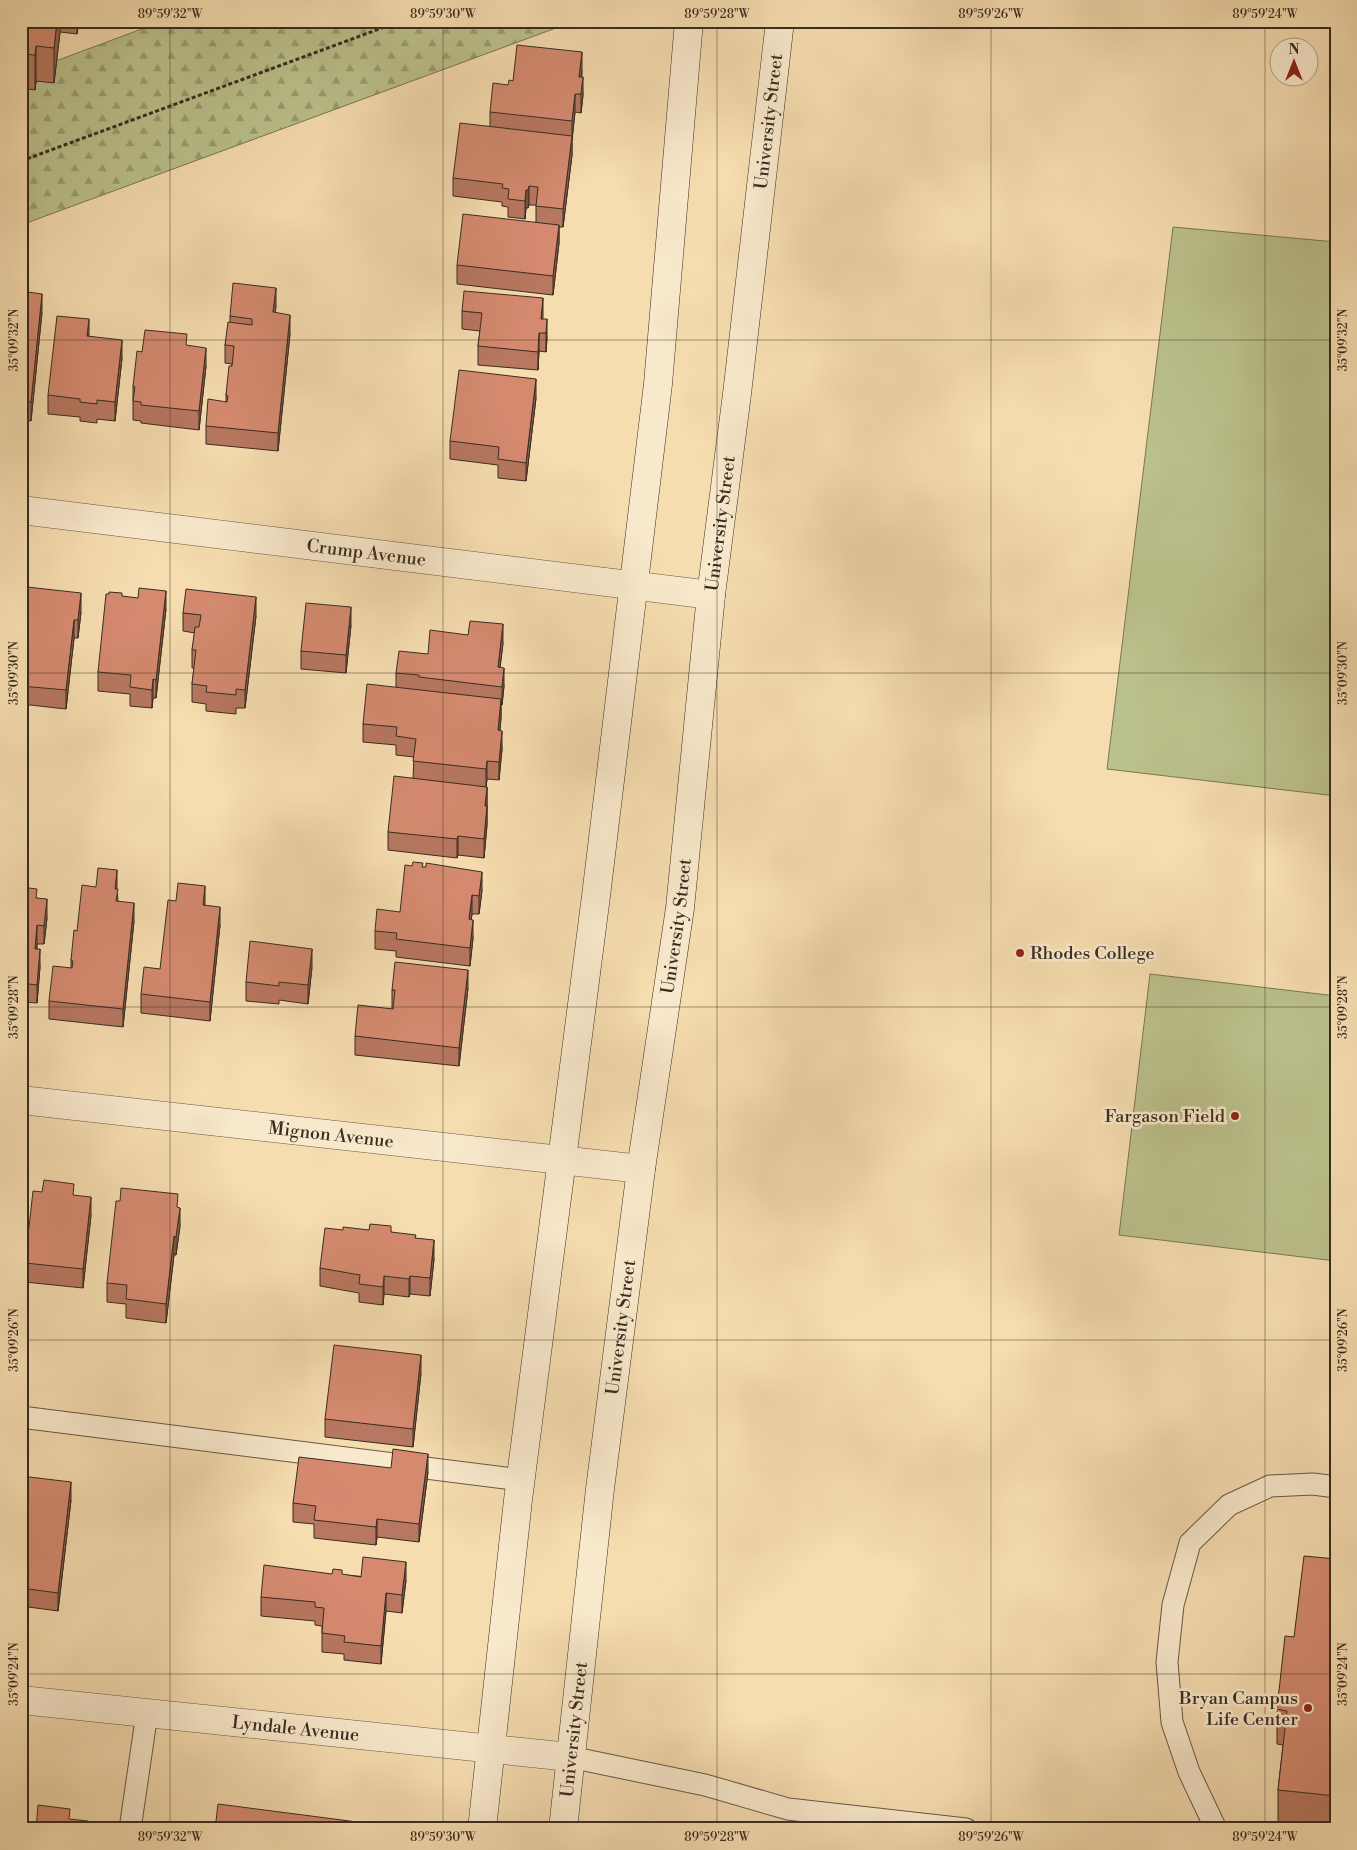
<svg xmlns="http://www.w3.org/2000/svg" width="1357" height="1850" font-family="'Libre Bodoni',serif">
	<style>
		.forest { fill: url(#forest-firs); stroke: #7a7656 }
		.green { fill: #bbc18c; stroke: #7a7656 }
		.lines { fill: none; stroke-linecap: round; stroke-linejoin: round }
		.service-casing { stroke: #685845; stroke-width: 23 }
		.minor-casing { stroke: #685845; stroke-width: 29 }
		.secondary-casing { stroke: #382c21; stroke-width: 29 }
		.path { stroke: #382c21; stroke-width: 3; stroke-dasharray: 4 2.5; stroke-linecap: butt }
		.service { stroke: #f9e9cc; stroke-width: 21 }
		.minor { stroke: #f9e9cc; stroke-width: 28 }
		.secondary { stroke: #f9e9cc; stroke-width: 28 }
		.wall { fill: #b77760; stroke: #382c21 }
		.shaded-wall { fill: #95614e; stroke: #382c21 }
		.building { fill: #d58a70; stroke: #382c21 }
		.ticks { fill: none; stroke: #382c21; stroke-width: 1; stroke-opacity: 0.45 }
		.poi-dot { fill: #8f2418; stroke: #f9e9cc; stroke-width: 2 }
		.labels { text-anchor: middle; stroke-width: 5; stroke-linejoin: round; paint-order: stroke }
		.street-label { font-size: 18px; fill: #382c21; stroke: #f9e9cc }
		.poi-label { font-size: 18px; fill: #382c21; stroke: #f9e9cc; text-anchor: end }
		.neatline { fill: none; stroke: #382c21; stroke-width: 2 }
		.ticks-label { font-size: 12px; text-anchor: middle; fill: #382c21 }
	</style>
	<defs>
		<pattern id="forest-firs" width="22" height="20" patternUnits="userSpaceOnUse" patternTransform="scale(1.25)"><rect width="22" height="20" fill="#bbc18c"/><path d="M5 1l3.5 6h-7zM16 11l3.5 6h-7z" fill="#999d72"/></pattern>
	</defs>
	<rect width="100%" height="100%" fill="#f6ddb0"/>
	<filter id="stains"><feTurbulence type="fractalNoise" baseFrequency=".004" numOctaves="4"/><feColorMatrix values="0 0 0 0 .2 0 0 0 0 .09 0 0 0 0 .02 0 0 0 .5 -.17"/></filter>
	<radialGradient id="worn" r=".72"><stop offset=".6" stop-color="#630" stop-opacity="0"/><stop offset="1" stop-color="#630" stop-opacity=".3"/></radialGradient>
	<path class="forest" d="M163,21h412l-554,204v-151z"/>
	<g class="green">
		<path d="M1173,227l163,15v554l-229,-27z"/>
		<path d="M1150,974l186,22v265l-217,-26z"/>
	</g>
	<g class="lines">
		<g class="service-casing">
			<g id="service">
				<path d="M21,1417l500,63"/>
				<path d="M570,1757l135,28 83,24 178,20"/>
				<path d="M130,1829l17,-116"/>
				<path d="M1216,1829l-27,-57 -17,-50 -5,-60 6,-57 17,-62 39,-38 41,-19 43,-2 23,3"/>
			</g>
		</g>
		<g class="minor-casing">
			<g id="minor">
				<path id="s1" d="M21,510l690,85"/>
				<path id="s2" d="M21,1100l620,69"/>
				<path id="s3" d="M21,1700l549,57"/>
			</g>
		</g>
		<g class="secondary-casing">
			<g id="secondary">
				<path d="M482,1829l36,-329 78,-604 62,-512 31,-363"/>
				<path id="s4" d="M563,1829l37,-340 41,-320 39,-261 31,-313 26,-201 43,-373"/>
			</g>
		</g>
		<path class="path" d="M21,161l380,-140"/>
		<use href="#service" class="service"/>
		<use href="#minor" class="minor"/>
		<use href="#secondary" class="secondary"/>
	</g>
	<g class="wall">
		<path d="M21,21h58l-2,13 -17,-2 -6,51 -18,-2 -1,9 -14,-2z"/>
		<path d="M582,70v7l1,18 -2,18 -6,-1 -3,28v15l-9,72h-4v16l-6,52 -96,-11v-19l79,-43v-17h-7l-1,3h-2l-1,11 -17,-2v-10l-6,-1v-4l-49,-6v-18l37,-51v-15l18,-27 5,-4z"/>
		<path d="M21,291l21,21 -11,109 -10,-1z"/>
		<path d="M276,306l-1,6 15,22 -12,117 -72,-7v-18l20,-24v-7l6,-31 -7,-1v-18l5,-22v-7z"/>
		<path d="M462,311l81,8 4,19 -1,14 -7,-1 -1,19 -60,-5v-19l2,-15 -18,-2z"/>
		<path d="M89,336l33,22 -7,63 -18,-2v4l-17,-2v-4l-32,-3v-19z"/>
		<path d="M142,352l64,14 -7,64 -58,-7v-2l-8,-1v-34z"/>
		<path d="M536,398l-10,83 -28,-3v-13l-48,-6v-18z"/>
		<path d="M122,596l44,13 -10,89h-3l-1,10 -22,-2v-12l-32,-3v-19z"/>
		<path d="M81,612l-3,26h-4l-8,71 -45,-5v-68z"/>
		<path d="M183,613l73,3 -11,92h-9v6l-30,-3v-7l-14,-2v-18l2,-16h-2v-18l3,-17 -12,-2z"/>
		<path d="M351,625l-5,48 -45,-4v-18z"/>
		<path d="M503,643l-3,24 4,19 -2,19h-1v13l-1,12 2,19 -3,31 -12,-1 -1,8h1v38l-3,33 -26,-3 -1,3 -69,-8v-18l25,-53 1,-22 -18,-2v-10l-33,-3v-18l33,-37v-14z"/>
		<path d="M423,867l59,23 -3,24h-7l-1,6 2,18 -3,28 -74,-9v-6l-21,-2v-18l25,-19z"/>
		<path d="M21,887l16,11 10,20 -3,26h-7v5l3,18 -3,36 -16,-1z"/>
		<path d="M117,889l1,12 16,20 -11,106 -74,-8v-18l22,-33v-8l6,-29z"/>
		<path d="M205,905l15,20 -10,96 -69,-8v-19l19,-25z"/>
		<path d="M312,967l-4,37 -29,-4v4l-33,-3v-19z"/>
		<path d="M468,988l-9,78 -104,-11v-19l37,-27v-19z"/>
		<path d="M74,1195l17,20 -8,73 -58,-6v-19z"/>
		<path d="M178,1208l2,18 -4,29h-2l-8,68 -40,-5v-14l-19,-2v-19z"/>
		<path d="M343,1230l48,2 25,6 18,21 -4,37 -20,-2 -1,3 -25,-3 -1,11 -24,-3v-9l-39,-7v-18z"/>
		<path d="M421,1373l-8,74 -88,-10v-18z"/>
		<path d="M428,1472l-9,70 -42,-5 -1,8 -62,-7v-14l-21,-2v-19z"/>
		<path d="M21,1476l50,24 -13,111 -37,-5z"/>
		<path d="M1336,1559v270h-20l-38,-5v-34l5,-45 -6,-1v-35l17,-72z"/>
		<path d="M332,1574l74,6 -4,33 -16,-2 -5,53 -37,-4v-6l-22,-2v-26l-7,-1v-4l-54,-5v-19z"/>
	</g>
	<g class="shaded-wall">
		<path d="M57,21h3v11l-6,51v-35z"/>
		<path d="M77,21h2l-2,13z"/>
		<path d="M36,46v35l-1,9v-35z"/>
		<path d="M582,52v18l-3,25v-18z"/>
		<path d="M583,77v18l-2,18v-19z"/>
		<path d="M575,94v18l-3,28v-19z"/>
		<path d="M572,136v19l-9,72v-18z"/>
		<path d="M529,186v19l-1,3v-18z"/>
		<path d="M526,190v18l-1,11v-18z"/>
		<path d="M559,225v18l-6,52v-19z"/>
		<path d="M276,288v18l-3,24v-18z"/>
		<path d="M42,294v18l-11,109v-19z"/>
		<path d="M543,298v18l-1,17 -1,-14z"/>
		<path d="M290,315v19l-12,117v-18z"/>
		<path d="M89,319v19l-2,-2z"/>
		<path d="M547,319v19l-1,14v-19z"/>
		<path d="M539,333v18l-1,19v-18z"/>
		<path d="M122,340v18l-7,63v-19z"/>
		<path d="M206,348v18l-7,64v-19z"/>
		<path d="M536,379v19l-10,83v-18z"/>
		<path d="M166,591v18l-10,89v-18z"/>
		<path d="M81,593v19l-3,26v-18z"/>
		<path d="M256,597v19l-11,92v-18z"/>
		<path d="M351,607v18l-5,48v-18z"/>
		<path d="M74,620v18l-8,71v-19z"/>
		<path d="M503,624v19l-5,42v-18z"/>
		<path d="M504,668v18l-2,19v-18z"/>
		<path d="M153,679v19l-1,10v-18z"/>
		<path d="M501,699v19l-3,31v-19z"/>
		<path d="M502,731v18l-3,31v-18z"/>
		<path d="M487,761v18l-1,8v-18z"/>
		<path d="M487,787v19l-2,19v-19z"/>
		<path d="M487,806v19l-3,33v-19z"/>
		<path d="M458,836v19l-1,3v-19z"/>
		<path d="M117,870v18l-2,20v-19z"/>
		<path d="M482,872v18l-3,24v-18z"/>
		<path d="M205,886v19l-2,18v-18z"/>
		<path d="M472,895v19l-3,24v-19z"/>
		<path d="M47,899v19l-3,26v-18z"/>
		<path d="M134,903v18l-11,106v-18z"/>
		<path d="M220,907v18l-10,96v-19z"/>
		<path d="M473,920v18l-3,28v-18z"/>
		<path d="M37,925v19l-2,23v-18z"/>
		<path d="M40,949v18l-3,36v-18z"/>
		<path d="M312,949v18l-4,37v-19z"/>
		<path d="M468,970v18l-9,78v-18z"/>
		<path d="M91,1197v18l-8,73v-19z"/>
		<path d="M180,1208v18l-4,29v-18z"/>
		<path d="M174,1236v19l-8,68v-19z"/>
		<path d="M434,1240v19l-4,37v-18z"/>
		<path d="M384,1276v18l-1,11v-18z"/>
		<path d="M410,1276v18l-1,3v-18z"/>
		<path d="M421,1355v18l-8,74v-18z"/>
		<path d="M428,1454v18l-9,70v-18z"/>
		<path d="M71,1482v18l-13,111v-18z"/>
		<path d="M377,1519v18l-1,8v-18z"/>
		<path d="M406,1562v18l-4,33v-18z"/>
		<path d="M386,1593v18l-5,53v-18z"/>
	</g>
	<g class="building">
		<path d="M21,21h36l-3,27 -18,-2 -1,9 -14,-1z"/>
		<path d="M517,45l65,7 -3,25h4l-2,17h-6l-3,27 -82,-9 3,-29 15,2 1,-5 4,1z"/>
		<path d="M460,123l112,13 -9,73 -27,-3 2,-19 -9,-1 -1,4h-2l-1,11 -17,-2 1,-10 -7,-1 1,-4 -50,-6z"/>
		<path d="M463,214l96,11 -6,51 -96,-11z"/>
		<path d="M233,283l43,5 -3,24 17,3 -12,118 -72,-7 2,-27 19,3 1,-6 -2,-1 3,-29h3l2,-20 -9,-1 3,-23 24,3v-6l-22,-3z"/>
		<path d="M21,291l21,3 -11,108 -10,-1z"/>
		<path d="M464,291l79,7 -2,21h6l-1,14h-7l-1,19 -60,-6 4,-33 -20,-2z"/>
		<path d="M57,316l32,3 -2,17 35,4 -7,62 -18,-2v4l-17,-2v-3l-32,-4z"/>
		<path d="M145,330l42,4 -1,11 20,3 -7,63 -58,-6v-3l-8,-1 2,-14 -2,-1 4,-35 5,1z"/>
		<path d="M459,370l77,9 -10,84 -28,-4 1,-12 -49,-6z"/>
		<path d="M27,587l54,6 -3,27h-4l-8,70 -45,-4v-50z"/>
		<path d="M139,588l27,3 -10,89 -3,-1 -1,11 -22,-3 1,-12 -33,-3 8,-78h3v-2l13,1v3l16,2z"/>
		<path d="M186,589l70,8 -11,93 -9,-1v6l-30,-3 1,-6 -15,-2 4,-34h-4l3,-23h4l2,-12 -18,-2z"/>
		<path d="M306,603l45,4 -5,48 -45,-4z"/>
		<path d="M470,621l33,3 -5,43 6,1 -2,19 -83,-10v-2l-23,-2 3,-22 29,3 2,-24 38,5z"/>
		<path d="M367,684l134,15 -3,31 4,1 -3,31 -12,-1 -1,8 -73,-8 3,-22 -20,-3 1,-9 -34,-3z"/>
		<path d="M394,776l93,11 -2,19h2l-3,33 -26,-3 -1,3 -69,-7z"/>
		<path d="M413,862l10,1 -1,4h4v-4l56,9 -3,24 -7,-1 -3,24 4,1 -3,28 -74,-9 1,-6 -22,-2 2,-22 23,3 5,-47 7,1z"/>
		<path d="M98,868l19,2 -2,19h3l-2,12 18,2 -11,106 -74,-8 4,-35 19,2 1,-7 -2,-1 3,-30 3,1 5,-46 14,2z"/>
		<path d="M178,883l27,3 -2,19 17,2 -10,95 -69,-8 3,-27 16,2 8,-69 8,1z"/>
		<path d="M21,887l16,2 -1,9 11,1 -3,27 -7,-1 -2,24h5l-3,36 -16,-2z"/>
		<path d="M250,941l62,8 -4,36 -29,-3v4l-33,-4z"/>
		<path d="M395,962l73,8 -9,78 -104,-12 3,-31 35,4 2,-19h-3z"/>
		<path d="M44,1180l30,4 -1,11 18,2 -8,72 -58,-6 8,-72 9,1z"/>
		<path d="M121,1188l57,6 -1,13 3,1 -4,29 -2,-1 -8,68 -40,-5 1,-14 -20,-2 9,-82h4z"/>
		<path d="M370,1224l21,2v6l25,3 -1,3 19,2 -4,38 -20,-2 -1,3 -25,-3 -1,11 -24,-3 1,-9 -40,-7 5,-40 18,2v-3l26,3z"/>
		<path d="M334,1345l87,10 -8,74 -88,-10z"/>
		<path d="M393,1449l35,5 -9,70 -42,-5 -1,8 -62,-7 2,-14 -23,-3 6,-46 92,11z"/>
		<path d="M21,1476l50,6 -13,111 -37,-5z"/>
		<path d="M1304,1556l32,3v237l-58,-6 9,-79 -10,-2 8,-73 9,1z"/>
		<path d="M363,1557l43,5 -4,33 -16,-2 -5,53 -37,-4 1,-6 -23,-3 2,-25 -9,-1v-5l-54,-5 3,-32 68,9 1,-5 9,1v4l19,3z"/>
		<path d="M218,1804l147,19v6h-150z"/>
		<path d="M38,1805l32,4 -1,10 19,2 -1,7 9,1h-60z"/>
	</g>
	<path class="ticks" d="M170,21v1808M443,21v1808M717,21v1808M991,21v1808M1265,21v1808M21,340h1315M21,673h1315M21,1007h1315M21,1340h1315M21,1674h1315"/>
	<g class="poi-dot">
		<circle cx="1020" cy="953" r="5"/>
		<circle cx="1235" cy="1116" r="5"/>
		<circle cx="1308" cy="1708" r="5"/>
	</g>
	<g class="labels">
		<g class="street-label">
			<text dy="6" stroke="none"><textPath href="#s4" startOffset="1720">University Street</textPath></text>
			<text dy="6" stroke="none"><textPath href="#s4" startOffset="1315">University Street</textPath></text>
			<text dy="6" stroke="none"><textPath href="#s1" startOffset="348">Crump Avenue</textPath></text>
			<text dy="6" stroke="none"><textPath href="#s4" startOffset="910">University Street</textPath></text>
			<text dy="6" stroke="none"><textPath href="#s2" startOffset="312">Mignon Avenue</textPath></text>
			<text dy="6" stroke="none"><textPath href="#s4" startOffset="505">University Street</textPath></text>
			<text dy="6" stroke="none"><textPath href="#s3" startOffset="276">Lyndale Avenue</textPath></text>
			<text dy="6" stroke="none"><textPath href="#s4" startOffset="100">University Street</textPath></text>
		</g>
		<g class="poi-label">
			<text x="1030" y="959" text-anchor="start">Rhodes College</text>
			<text x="1225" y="1122">Fargason Field</text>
			<text x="1298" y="1704">Bryan Campus<tspan x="1298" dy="21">Life Center</tspan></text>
		</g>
	</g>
	<rect width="1357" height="1850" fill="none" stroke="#f6ddb0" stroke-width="55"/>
	<g transform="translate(1294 62)"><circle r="24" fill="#f9e9cc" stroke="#ac9d88"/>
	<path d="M0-4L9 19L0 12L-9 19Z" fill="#8f2418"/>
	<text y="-8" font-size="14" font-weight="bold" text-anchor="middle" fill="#382c21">N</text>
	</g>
	<rect x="28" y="28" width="1302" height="1794" class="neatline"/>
	<g class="ticks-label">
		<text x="170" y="18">89°59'32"W</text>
		<text x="443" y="18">89°59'30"W</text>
		<text x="717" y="18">89°59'28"W</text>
		<text x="991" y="18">89°59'26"W</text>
		<text x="1265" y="18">89°59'24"W</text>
		<text transform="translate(14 340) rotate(-90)" y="4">35°09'32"N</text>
		<text transform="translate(1343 340) rotate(-90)" y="4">35°09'32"N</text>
		<text transform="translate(14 673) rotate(-90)" y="4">35°09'30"N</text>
		<text transform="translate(1343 673) rotate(-90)" y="4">35°09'30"N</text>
		<text transform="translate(14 1007) rotate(-90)" y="4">35°09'28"N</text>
		<text transform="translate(1343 1007) rotate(-90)" y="4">35°09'28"N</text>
		<text transform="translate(14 1340) rotate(-90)" y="4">35°09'26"N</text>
		<text transform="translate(1343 1340) rotate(-90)" y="4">35°09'26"N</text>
		<text transform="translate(14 1674) rotate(-90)" y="4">35°09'24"N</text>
		<text transform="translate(1343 1674) rotate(-90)" y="4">35°09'24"N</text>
		<text x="170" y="1841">89°59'32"W</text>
		<text x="443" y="1841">89°59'30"W</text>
		<text x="717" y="1841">89°59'28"W</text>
		<text x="991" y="1841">89°59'26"W</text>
		<text x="1265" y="1841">89°59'24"W</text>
	</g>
	<rect width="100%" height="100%" filter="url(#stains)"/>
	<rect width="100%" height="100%" fill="url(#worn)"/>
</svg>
